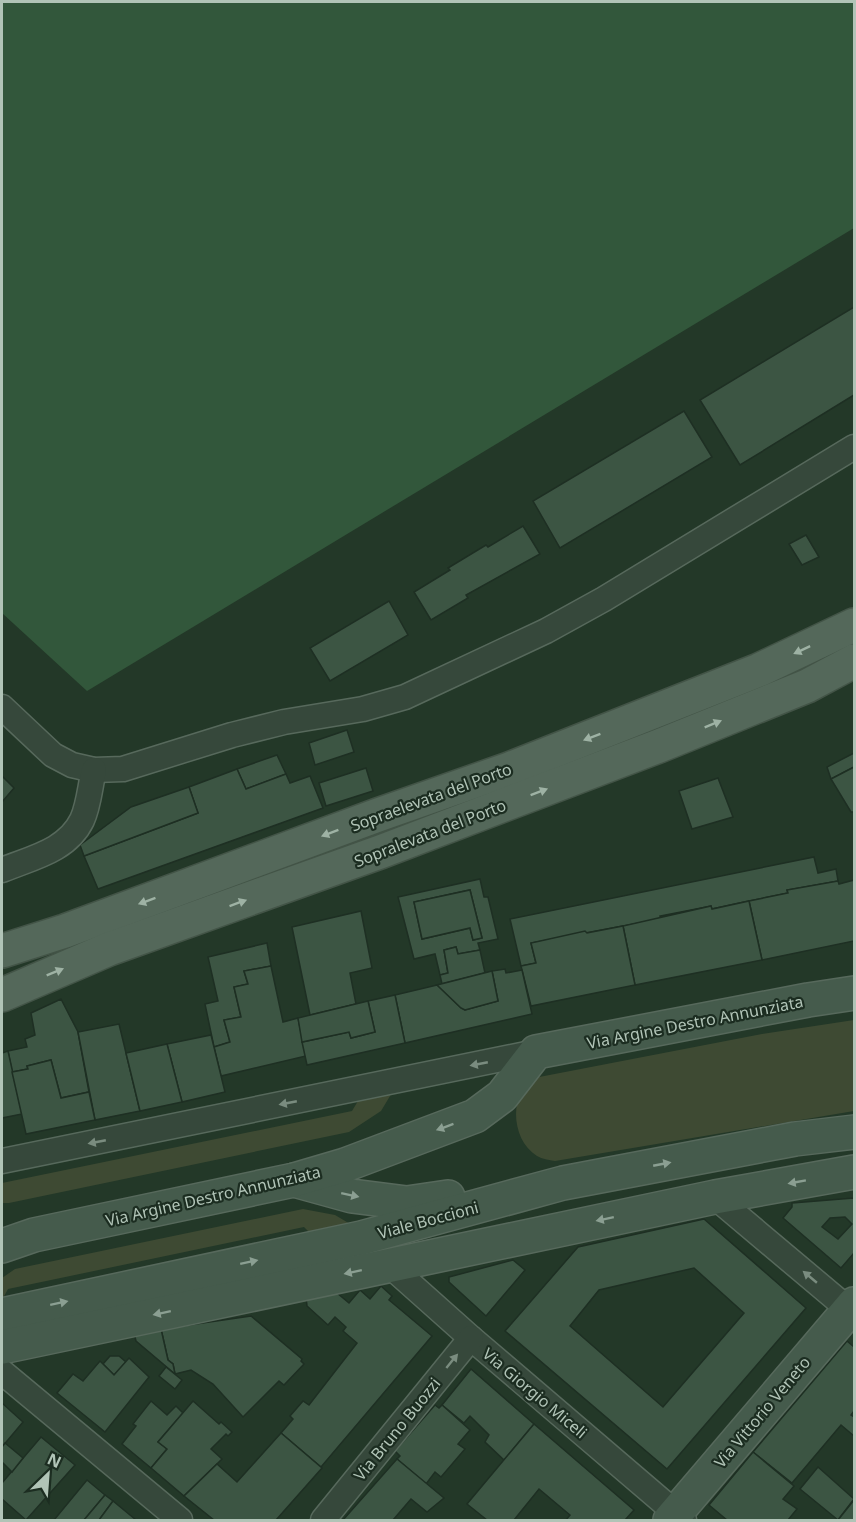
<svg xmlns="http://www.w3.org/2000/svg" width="856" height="1522" font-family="'Noto Sans',sans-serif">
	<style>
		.green { fill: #3e4a33 }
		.water { fill: #32573b }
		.building { fill: #3c5543; stroke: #1e2f23; stroke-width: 1.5; fill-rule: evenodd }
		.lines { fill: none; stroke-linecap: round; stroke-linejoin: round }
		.street-casing { stroke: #57695c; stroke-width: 27 }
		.secondary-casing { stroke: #57695c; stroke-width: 36 }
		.primary-casing { stroke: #435447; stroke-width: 36 }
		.street { stroke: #36483b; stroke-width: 24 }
		.secondary { stroke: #455b4c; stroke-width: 33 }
		.primary { stroke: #54685a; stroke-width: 33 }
		.oneway { fill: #9eb2a4 }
		.oneway2 { fill: #7a8c7f }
		.oneway3 { fill: #8b9f92 }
		.labels { text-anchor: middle; stroke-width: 4.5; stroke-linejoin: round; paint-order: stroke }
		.street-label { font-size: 16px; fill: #b1c4b7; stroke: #1c2d21 }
	</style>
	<rect width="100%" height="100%" fill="#233828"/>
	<g class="green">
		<path d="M854,1020v91l-299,50c-6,-1 -13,-2 -18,-5 -21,-13 -26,-44 -16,-64 3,-5 9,-10 13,-14l228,-44z"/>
		<path d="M393,1091l-12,20 -32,21 -340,71h-7v-20l350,-72 9,-15z"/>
		<path d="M303,1209l32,6 27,16 -44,10 -14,-14 -296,62 -6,11v-22l13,-9z"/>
	</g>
	<path class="water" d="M2,2h852v226l-767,463 -85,-78z"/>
	<g class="building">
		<path d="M854,307v88l-114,70 -40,-65z"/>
		<path d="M684,411l28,46 -152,91 -27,-47z"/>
		<path d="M523,526l17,28 -74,41 2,3 -37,22 -17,-28 36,-22 -2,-2 38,-23 2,2z"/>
		<path d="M806,535l13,22 -17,8 -13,-21z"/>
		<path d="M389,601l19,34 -78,46 -20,-33z"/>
		<path d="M347,730l7,22 -39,13 -6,-22z"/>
		<path d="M854,753v14l-23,12 -4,-12z"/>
		<path d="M277,755l9,19 -40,15 -9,-20z"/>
		<path d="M854,767v45h-3l-20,-33z"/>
		<path d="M366,768l7,23 -47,15 -7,-23z"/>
		<path d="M237,769l9,20 40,-15 4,9 20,-7 13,32 -225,81 -14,-33 114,-43 -9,-26z"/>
		<path d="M2,776l12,12 -12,14z"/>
		<path d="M718,778l15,39 -41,12 -13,-38z"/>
		<path d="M189,787l9,26 -114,43 -4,-11 51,-38z"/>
		<path d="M814,857l4,16 18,-4 2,12 -51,9 1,3 -39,8 -37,8 -1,-3 -51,10 1,3 -130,24 5,20 -15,3 -11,-47z"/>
		<path d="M480,879l4,18h4l10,42 -20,4 2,7 -22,4 -2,-7 -12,3 4,23 -8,2 -5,-21 -21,5 -16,-62zM470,890l12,48 -9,2 -3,-12 -48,11 -8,-37z"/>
		<path d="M854,880v61l-92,19 -13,-59 39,-8 -1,-3 51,-9 1,3z"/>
		<path d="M470,890l12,48 -9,2 -3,-12 -48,11 -8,-37z"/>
		<path d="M749,901l13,59 -127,25 -12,-59 88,-20 1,3z"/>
		<path d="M361,911l11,57 -22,5 6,31 -46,11 -18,-88z"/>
		<path d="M623,926l12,59 -104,21 -10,-40 15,-3 -5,-20 54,-12 2,2z"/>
		<path d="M267,943l4,23 -27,5 4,13 -14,3 7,30 -17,3 6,22 -16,5 -9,-43 13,-3 -10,-44z"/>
		<path d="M456,947l2,7 22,-4 5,23 -43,11 -2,-9 8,-2 -4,-23z"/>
		<path d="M271,966l12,56 15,-4 8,38 -85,20 -7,-29 16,-5 -6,-22 17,-3 -7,-30 14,-3 -4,-13z"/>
		<path d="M505,969l1,4 16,-3 10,44 -127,29 -10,-48 42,-10 24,23 4,2 33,-9 -6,-30z"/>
		<path d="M492,971l6,30 -33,9 -4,-2 -24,-23z"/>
		<path d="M395,995l10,48 -98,22 -5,-23 47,-10 2,6 24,-6 -7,-31z"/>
		<path d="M61,999l17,33 11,60 -28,6 -10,-38 -24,6 1,3 -16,3 -4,-21 19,-4 -2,-8 10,-4 -4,-22z"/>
		<path d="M368,1001l7,31 -24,6 -2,-6 -47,10 -4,-24z"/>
		<path d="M119,1024l21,87 -45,9 -17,-88z"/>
		<path d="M211,1035l14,57 -43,10 -15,-58z"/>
		<path d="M167,1044l15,58 -42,9 -14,-58z"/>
		<path d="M8,1051l14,63 -20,4v-65z"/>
		<path d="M51,1060l10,38 28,-6 6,28 -69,14 -14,-62 16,-3 -1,-3z"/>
		<path d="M854,1198v55l-13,15 -58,-50 9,-11v-4zM845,1217l7,7 -14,15 -16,-12 8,-9z"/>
		<path d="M704,1219l102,89 -139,161 -162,-138 73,-84zM694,1268l50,45 -81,94 -93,-81 29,-36z"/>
		<path d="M513,1260l12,10 -39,46 -37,-34v-5z"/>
		<path d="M381,1286l11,10 -3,4 43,36 -111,131 -40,-34 12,-14 -3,-3 13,-15 6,4 48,-62 -14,-12 3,-4 -11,-10 -7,8 -21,-19 -1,-9 31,-4 12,10 11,-13 10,9z"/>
		<path d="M251,1316l51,43 -1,2 3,3 -20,21 -5,-4 -36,36 -30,-33 -22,-14 -16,4 -2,-10 -5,-4 -7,-31z"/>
		<path d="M161,1329l7,31 5,4 2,10 -39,-33 -2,-8z"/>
		<path d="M847,1341l7,6v64l-3,4 3,2v19l-13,-11 -49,58 -39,-31z"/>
		<path d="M110,1356h9l7,6 -12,13 -11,-11z"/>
		<path d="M129,1358l20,19 -44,55 -48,-39 16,-19 10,7 17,-20 14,14z"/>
		<path d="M166,1367l16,13 -7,9 -16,-13z"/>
		<path d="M471,1369l63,55 -30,36 -19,-18 4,-7 -19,-19 -6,7 -22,-18z"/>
		<path d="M151,1401l16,14 9,-9 7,7 -25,29 9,7 -16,19 -29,-24 14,-18 -3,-2z"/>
		<path d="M193,1401l26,23 2,-2 11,10 -4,4 -2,-2 -15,15 11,10 -38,37 -33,-28 16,-19 -9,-7z"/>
		<path d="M2,1403l21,19 -21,25z"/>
		<path d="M435,1405l4,3 3,-3 28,25 -12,14 7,5 -24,28 -6,-5 -9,12 -29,-25 3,-3 -5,-5z"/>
		<path d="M534,1424l100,86 -9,10h-59l4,-5 -31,-26 -25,31h-27l-20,-16z"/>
		<path d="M281,1433l41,35 -46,52h-62l-30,-24 33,-32 20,18z"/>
		<path d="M41,1437l34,28 -49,55 -24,-21v-16z"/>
		<path d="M5,1443l18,15 -11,14 -10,-10v-15z"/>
		<path d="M753,1452l41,34 -11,13 14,10 -9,11h-61l-18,-15z"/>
		<path d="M397,1459l47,39 -17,14 -16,-13 -18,21h-50z"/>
		<path d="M818,1467l36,32 -16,21 -38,-31z"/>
		<path d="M87,1480l18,15 -21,25h-30z"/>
		<path d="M105,1495l8,6 -14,19h-15z"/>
		<path d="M854,1500v20h-16z"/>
		<path d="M113,1501l23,19h-37z"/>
	</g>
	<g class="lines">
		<g class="street-casing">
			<g id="street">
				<path d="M2,707l51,48 19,10 22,5 29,-1 109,-34 52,-13 79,-13 42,-12 141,-66 58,-32 250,-152"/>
				<path d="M2,870c29,-12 65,-19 80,-50 7,-15 8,-34 12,-50"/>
				<path d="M2,1161l534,-109"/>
				<path d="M715,1197l139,117"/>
				<path d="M388,1264l83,74 213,182"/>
				<path d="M2,1372l178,148"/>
				<path d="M323,1520l148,-182"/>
			</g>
		</g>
		<g class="secondary-casing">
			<g id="secondary">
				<path d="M294,1180l58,16 55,7 41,-6"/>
				<path d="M2,1246l32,-11 260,-55 51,-15 130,-49 27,-20 34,-44 272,-52 46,-7"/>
				<path d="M2,1315l359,-77 202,-55 232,-44 59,-7"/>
				<path d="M2,1347l713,-150 139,-25"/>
				<path d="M670,1520l184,-216"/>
			</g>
		</g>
		<g class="primary-casing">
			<g id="primary">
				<path d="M2,951l63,-20 313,-116 131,-46 250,-99 95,-45"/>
				<path d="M2,995l107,-46 271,-97 279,-106 148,-60 47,-25"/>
			</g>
		</g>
		<use href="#street" class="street"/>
		<use href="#secondary" class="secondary"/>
		<use href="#primary" class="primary"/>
	</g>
	<defs><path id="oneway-solid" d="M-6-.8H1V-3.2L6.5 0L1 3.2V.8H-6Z" transform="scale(1.5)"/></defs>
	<g class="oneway">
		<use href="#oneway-solid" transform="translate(802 650) rotate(155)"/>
		<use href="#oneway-solid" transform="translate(713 724) rotate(-22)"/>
		<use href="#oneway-solid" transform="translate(592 737) rotate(159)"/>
		<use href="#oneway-solid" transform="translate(539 792) rotate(-21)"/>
		<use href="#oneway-solid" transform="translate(330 833) rotate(159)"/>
		<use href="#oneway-solid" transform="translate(147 901) rotate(160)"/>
		<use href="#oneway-solid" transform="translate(238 903) rotate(-20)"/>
		<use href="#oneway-solid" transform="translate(55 972) rotate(-22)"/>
	</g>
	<g class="oneway2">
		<use href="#oneway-solid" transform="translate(479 1064) rotate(169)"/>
		<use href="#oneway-solid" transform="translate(288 1103) rotate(169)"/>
		<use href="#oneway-solid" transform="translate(97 1142) rotate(169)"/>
		<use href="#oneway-solid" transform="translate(810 1277) rotate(-140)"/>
		<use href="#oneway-solid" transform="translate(452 1361) rotate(-51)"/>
	</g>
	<g class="oneway3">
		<use href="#oneway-solid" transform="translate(445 1127) rotate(160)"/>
		<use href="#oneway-solid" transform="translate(662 1164) rotate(-11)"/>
		<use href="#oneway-solid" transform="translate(797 1182) rotate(170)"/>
		<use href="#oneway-solid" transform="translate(350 1195) rotate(12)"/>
		<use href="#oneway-solid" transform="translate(605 1219) rotate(168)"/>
		<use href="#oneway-solid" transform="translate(249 1262) rotate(-12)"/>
		<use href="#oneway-solid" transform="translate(353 1272) rotate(168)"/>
		<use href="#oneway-solid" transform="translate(59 1303) rotate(-12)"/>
		<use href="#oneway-solid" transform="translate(162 1313) rotate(168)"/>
	</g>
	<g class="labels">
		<g class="street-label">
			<text transform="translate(431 797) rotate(-20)" y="6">Sopraelevata del Porto</text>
			<text transform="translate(430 833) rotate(-21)" y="6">Sopralevata del Porto</text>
			<text transform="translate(695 1022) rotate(-11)" y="6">Via Argine Destro Annunziata</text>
			<text transform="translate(213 1196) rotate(-13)" y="6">Via Argine Destro Annunziata</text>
			<text transform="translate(428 1220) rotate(-15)" y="6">Viale Boccioni</text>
			<text transform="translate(535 1393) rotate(40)" y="6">Via Giorgio Miceli</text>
			<text transform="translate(762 1412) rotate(-50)" y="6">Via Vittorio Veneto</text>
			<text transform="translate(397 1429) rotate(-51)" y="6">Via Bruno Buozzi</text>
		</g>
	</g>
	<rect width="856" height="1522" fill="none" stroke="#b1c4b7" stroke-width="6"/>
	<g transform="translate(48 1474) rotate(25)" stroke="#1c2d21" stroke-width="4.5" paint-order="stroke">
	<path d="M0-4.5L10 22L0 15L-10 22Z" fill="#b1c4b7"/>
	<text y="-9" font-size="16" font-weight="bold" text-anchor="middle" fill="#b1c4b7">N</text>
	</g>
</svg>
